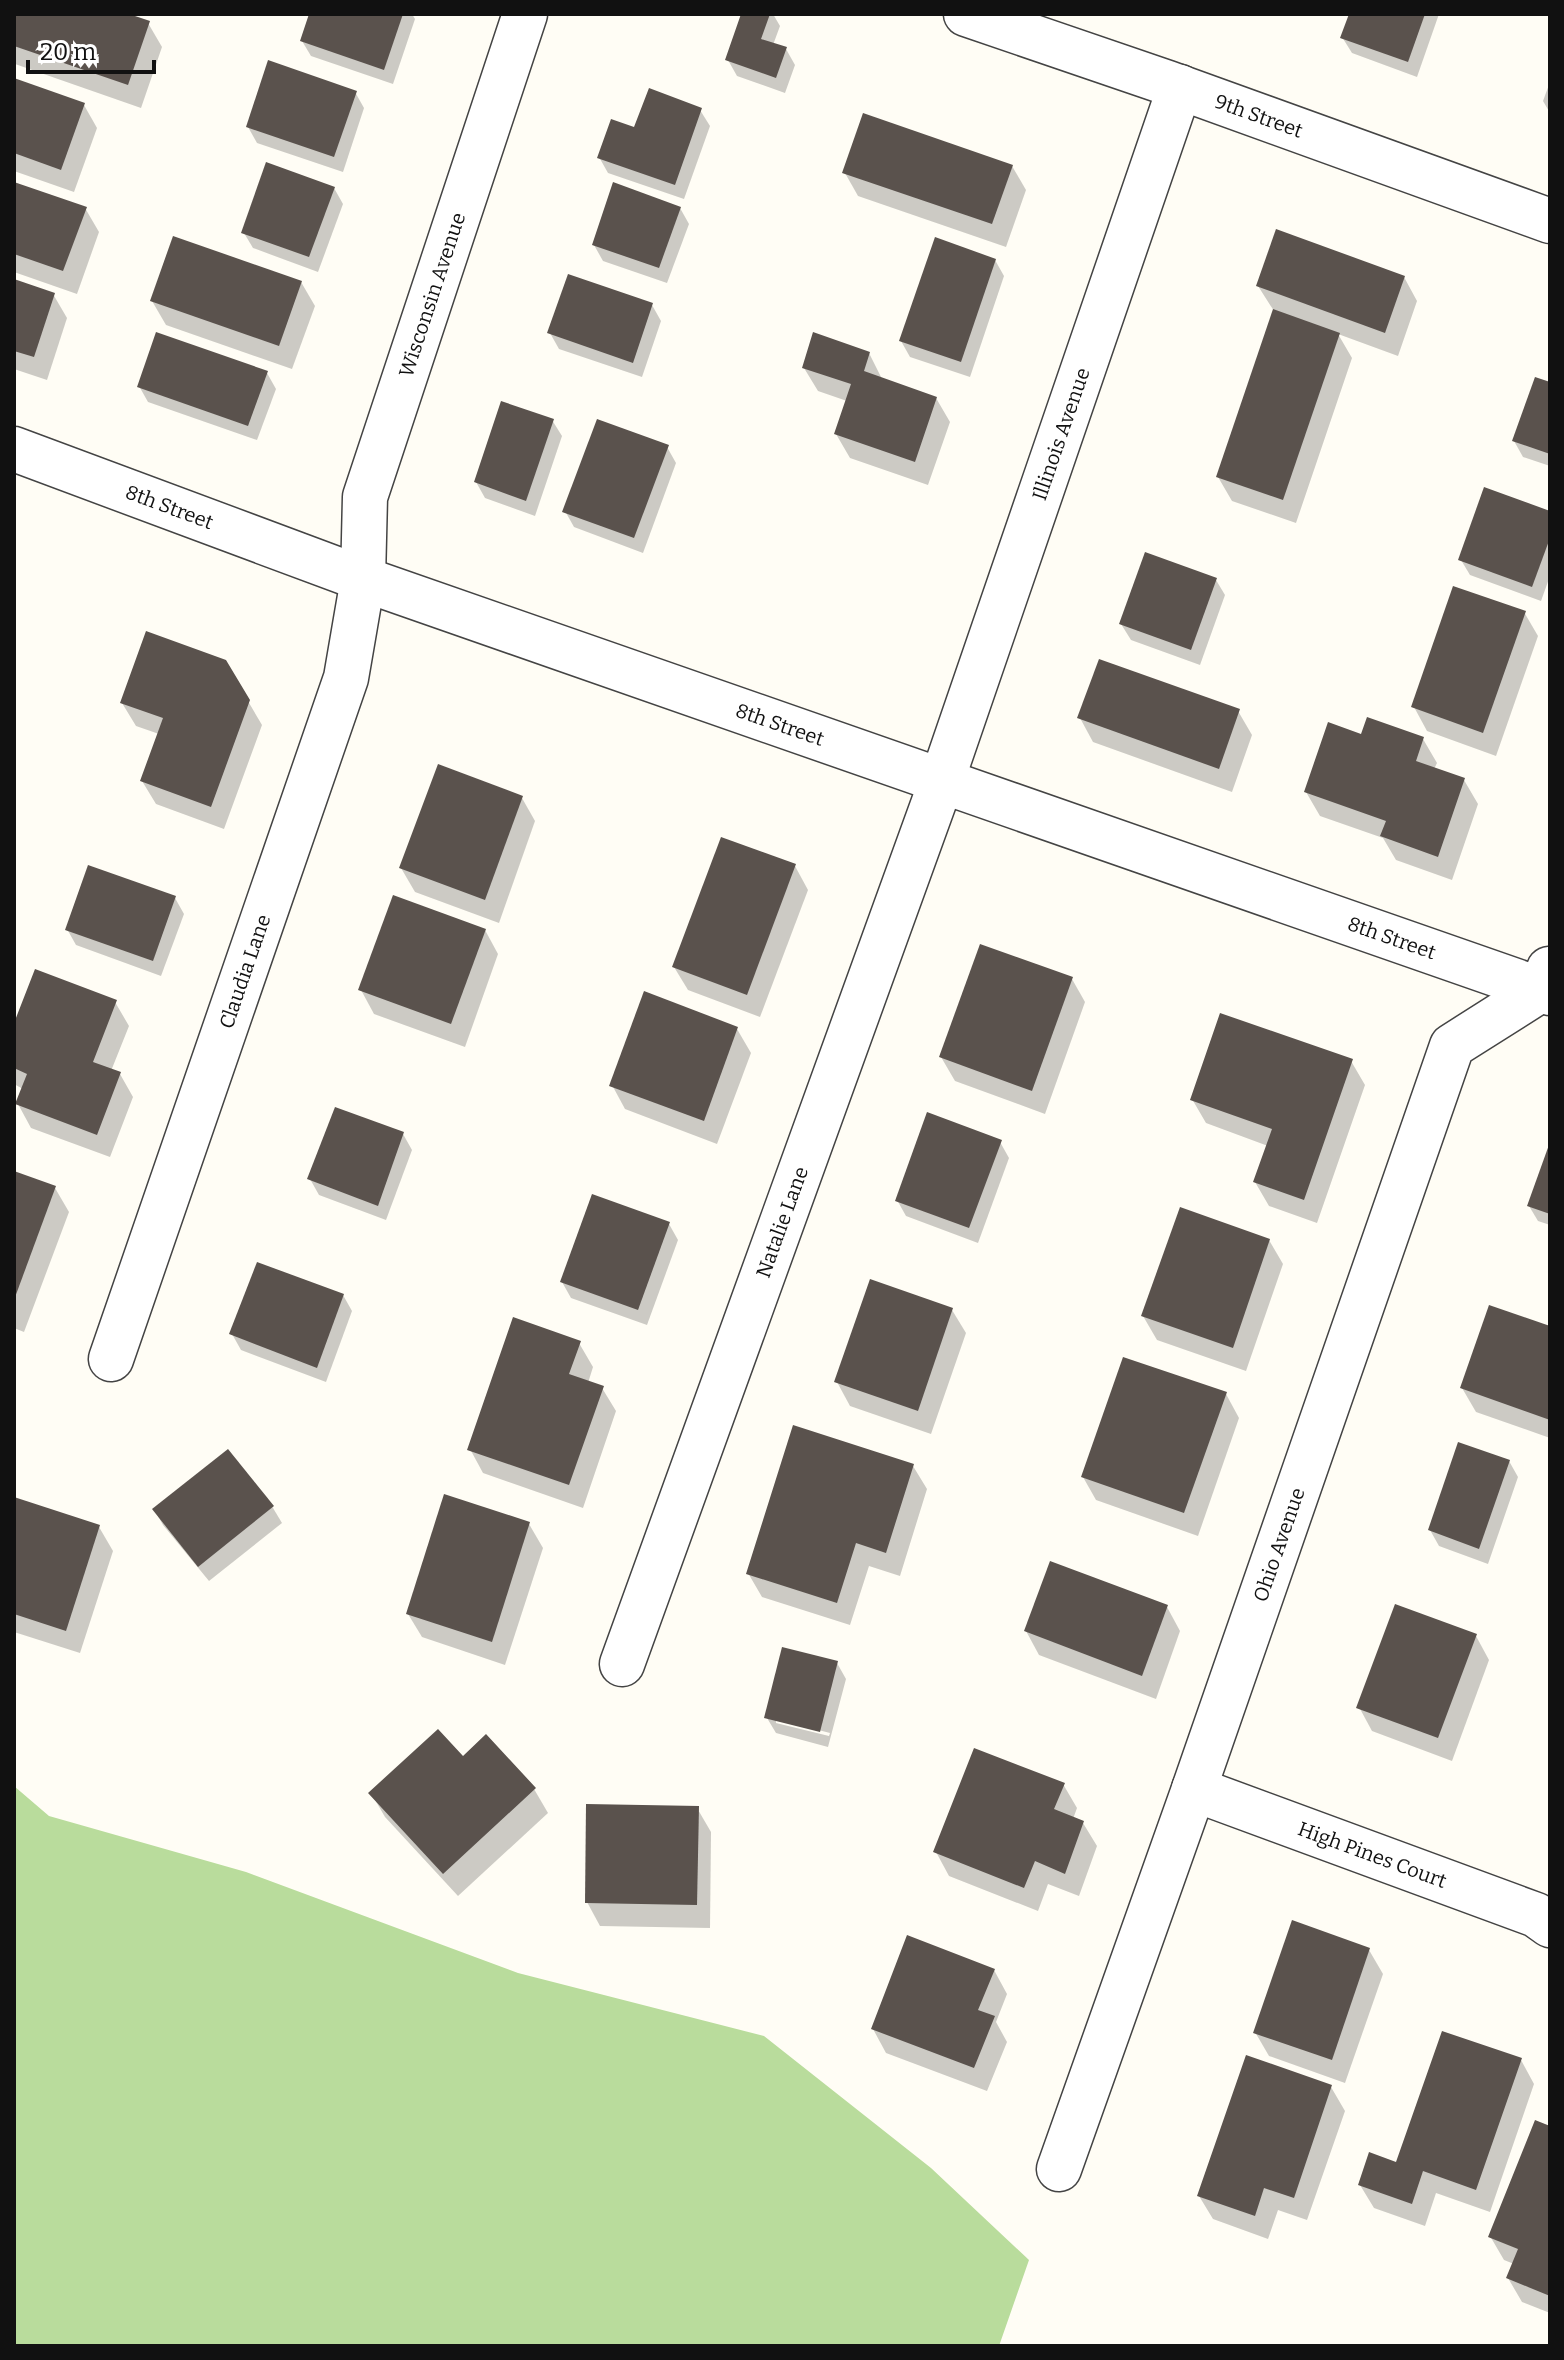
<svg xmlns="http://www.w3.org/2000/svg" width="1564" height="2360" font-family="Bitter,serif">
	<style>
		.forest { fill: #b9dc9c }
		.shadow { fill: #0003; fill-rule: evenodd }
		.building { fill: #5a524d }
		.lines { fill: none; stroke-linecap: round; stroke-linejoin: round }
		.minor-casing { stroke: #444; stroke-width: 47 }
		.minor { stroke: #fff; stroke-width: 44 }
		.labels { text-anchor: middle; stroke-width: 8; stroke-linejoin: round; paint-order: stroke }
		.street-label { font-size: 20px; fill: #111; stroke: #fff }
	</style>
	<rect width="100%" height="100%" fill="#fffdf5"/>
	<path class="forest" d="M14,1786l35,30 197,56 272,101 246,63 167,132 98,92 -30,86h-985z"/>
	<g class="shadow">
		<path d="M14,14h108l26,9 14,24 -21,61 -126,-44z"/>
		<path d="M311,14h101l3,5 -22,65 -82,-28 -9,-15z"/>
		<path d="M744,14h29l7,12 -7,19 13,4 9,16 -10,28 -48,-17 -9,-16z"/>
		<path d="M1351,14h88l-22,63 -65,-24 -10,-16z"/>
		<path d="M14,80l70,25 13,23 -23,64 -60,-21z"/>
		<path d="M1550,82v31l-7,-12z"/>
		<path d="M355,92l9,16 -21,64 -86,-29 -9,-16z"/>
		<path d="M700,110l10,16 -26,73 -76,-26 -9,-16 36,-27z"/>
		<path d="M1012,166l14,24 -20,57 -148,-51 -13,-23z"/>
		<path d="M14,184l71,24 14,24 -22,62 -63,-22z"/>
		<path d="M334,188l9,16 -25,68 -65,-24 -9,-15z"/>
		<path d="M680,208l9,16 -22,59 -64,-22 -9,-16z"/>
		<path d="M995,260l9,16 -34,101 -60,-20 -9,-16z"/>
		<path d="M1404,277l13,24 -19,55 -60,-22 14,24 -56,165 -64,-22 -14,-24 56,-166 -16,-25z"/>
		<path d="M14,281l39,13 14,24 -20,62 -33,-11z"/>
		<path d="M301,282l14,24 -23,63 -126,-44 -14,-24z"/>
		<path d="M652,305l9,16 -19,56 -83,-28 -9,-16z"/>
		<path d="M869,353l13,26 54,19 14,24 -22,63 -78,-27 -14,-24 11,-33 -29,-10 -14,-23z"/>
		<path d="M267,373l9,16 -19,51 -109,-38 -9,-16z"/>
		<path d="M1550,384v82l-27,-9 -9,-16z"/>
		<path d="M552,420l10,16 -27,80 -50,-18 -9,-16z"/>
		<path d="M667,447l9,16 -33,90 -69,-26 -9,-16z"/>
		<path d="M1550,513v63l-9,25 -71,-26 -9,-15z"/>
		<path d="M1216,580l9,15 -25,70 -69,-25 -10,-16z"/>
		<path d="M1524,612l14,24 -42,120 -69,-25 -13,-24z"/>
		<path d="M225,662l37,63 -38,104 -68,-25 -14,-23 17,-47 -23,-8 -14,-23z"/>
		<path d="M1238,711l14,24 -20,57 -139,-50 -13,-24z"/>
		<path d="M1363,737l60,2 14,24 -3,6 30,11 14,24 -26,76 -56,-20 -13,-22 -63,-22 -14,-24z"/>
		<path d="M522,798l13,23 -36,102 -84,-31 -14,-24z"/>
		<path d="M795,866l13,24 -48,127 -72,-27 -14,-23z"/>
		<path d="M175,898l9,16 -23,62 -85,-31 -9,-16z"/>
		<path d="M485,930l13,24 -33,93 -91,-33 -13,-24z"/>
		<path d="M1072,979l13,23 -40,112 -90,-33 -14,-24z"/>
		<path d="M115,1002l14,24 -18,45 9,3 13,23 -23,60 -79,-29 -13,-24 5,-15 -9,-5v-55z"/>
		<path d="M737,1029l14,24 -34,91 -92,-35 -13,-24z"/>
		<path d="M1351,1061l14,24 -48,138 -48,-17 -14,-24 13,-36 -62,-23 -14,-24z"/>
		<path d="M403,1134l9,16 -26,70 -67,-25 -9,-16z"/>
		<path d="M1000,1142l9,16 -31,85 -72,-27 -9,-16z"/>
		<path d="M1550,1147v78l-12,-4 -9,-15z"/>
		<path d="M14,1173l41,15 14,24 -45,120 -10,-4z"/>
		<path d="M669,1224l9,16 -31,85 -76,-27 -9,-16z"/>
		<path d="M1269,1240l14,24 -37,107 -89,-31 -14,-24z"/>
		<path d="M343,1295l9,16 -26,71 -85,-32 -9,-16z"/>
		<path d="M952,1310l14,23 -35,101 -81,-28 -13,-24z"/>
		<path d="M1550,1328v110l-74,-26 -14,-24z"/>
		<path d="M579,1343l14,24 -5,16 14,5 14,23 -33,97 -100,-35 -13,-24z"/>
		<path d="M1226,1394l13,24 -41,118 -102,-36 -13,-23z"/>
		<path d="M228,1451l45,57 9,15 -73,58 -46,-56 -9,-16z"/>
		<path d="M1509,1461l9,16 -30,87 -49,-18 -9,-16z"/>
		<path d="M913,1466l14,23 -27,87 -31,-10 -19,59 -88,-28 -14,-24z"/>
		<path d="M14,1499l85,28 14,24 -33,102 -66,-21z"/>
		<path d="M529,1524l14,24 -38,117 -83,-28 -14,-23z"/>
		<path d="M1167,1607l13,24 -24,68 -117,-44 -13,-24z"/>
		<path d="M1476,1636l13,24 -37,101 -80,-30 -13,-24z"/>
		<path d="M837,1663l9,16 -18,68 -52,-14 -9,-15zM776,1719l54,14 -1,3 -53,-13z"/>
		<path d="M1063,1784l14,24 -4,11 10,4 14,23 -18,50 -31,-12 -10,27 -89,-35 -13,-24z"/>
		<path d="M534,1789l14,24 -90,83 -73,-79 -14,-24z"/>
		<path d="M697,1808l14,24 -1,96 -110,-2 -13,-24z"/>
		<path d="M1369,1950l14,24 -38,109 -76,-27 -14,-24z"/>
		<path d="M994,1970l13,24 -11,28 11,20 -20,49 -101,-38 -13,-24z"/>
		<path d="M1521,2060l13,24 -44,128 -54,-19 -11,33 -51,-18 -14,-23 38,-21z"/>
		<path d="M1331,2087l14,24 -38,109 -29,-10 -10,29 -55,-20 -14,-23z"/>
		<path d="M1550,2128v185l-28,-11 -14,-24 6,-14 -10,-4 -14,-24z"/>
	</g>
	<g class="building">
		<path d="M14,14h115l21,7 -22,64 -114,-39z"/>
		<path d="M309,14h94l-19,56 -84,-29z"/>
		<path d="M741,14h29l-9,25 26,8 -11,31 -51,-18z"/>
		<path d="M1349,14h76l-17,48 -68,-24z"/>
		<path d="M268,60l89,31 -23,66 -88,-30z"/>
		<path d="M14,78l71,25 -24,67 -47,-17z"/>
		<path d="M649,88l53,20 -27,77 -78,-27 14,-39 23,8z"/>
		<path d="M863,113l150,52 -21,59 -150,-51z"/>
		<path d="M266,162l69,25 -26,70 -68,-24z"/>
		<path d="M14,182l73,25 -24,64 -49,-17z"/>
		<path d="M613,182l68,25 -22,61 -67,-23z"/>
		<path d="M1276,229l129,47 -20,57 -129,-47z"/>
		<path d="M173,236l129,45 -23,65 -129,-45z"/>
		<path d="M935,237l61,22 -35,103 -62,-21z"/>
		<path d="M568,274l85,29 -20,60 -86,-30z"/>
		<path d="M14,279l41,14 -21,64 -20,-6z"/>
		<path d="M1273,309l67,24 -57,167 -67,-23z"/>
		<path d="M156,332l112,39 -20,55 -111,-39z"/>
		<path d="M813,332l57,20 -6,19 73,26 -22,65 -81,-28 17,-50 -49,-16z"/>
		<path d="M1535,377l15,5v72l-38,-13z"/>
		<path d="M501,401l53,18 -28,82 -52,-19z"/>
		<path d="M597,419l72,26 -35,93 -72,-26z"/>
		<path d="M1484,487l66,24v27l-18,49 -74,-27z"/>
		<path d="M1145,552l72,26 -26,72 -72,-26z"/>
		<path d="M1453,586l73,25 -43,122 -72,-26z"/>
		<path d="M146,631l80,29 24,40 -39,107 -71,-26 23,-63 -43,-15z"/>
		<path d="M1099,659l141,50 -21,60 -142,-51z"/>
		<path d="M1367,717l57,20 -8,24 49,17 -27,79 -58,-21 6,-15 -82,-29 24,-70 33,12z"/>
		<path d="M438,764l85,32 -38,104 -86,-32z"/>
		<path d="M721,837l75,27 -49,131 -75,-28z"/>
		<path d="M88,865l88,31 -23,65 -88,-31z"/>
		<path d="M393,895l93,34 -35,95 -93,-34z"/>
		<path d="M980,944l93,33 -41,114 -93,-34z"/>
		<path d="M35,969l82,31 -24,62 28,10 -24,63 -82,-31 12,-30 -13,-6v-45z"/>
		<path d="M644,991l94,36 -34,94 -95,-35z"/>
		<path d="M1220,1013l133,46 -49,141 -51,-18 19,-53 -82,-29z"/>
		<path d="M335,1107l69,25 -26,74 -71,-27z"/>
		<path d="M927,1112l75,28 -33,88 -74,-27z"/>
		<path d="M1550,1142v72l-23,-8z"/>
		<path d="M14,1171l42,15 -42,114z"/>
		<path d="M592,1194l78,28 -32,88 -78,-28z"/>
		<path d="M1180,1207l90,32 -37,109 -92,-32z"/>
		<path d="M257,1262l87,32 -27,74 -88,-34z"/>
		<path d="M870,1279l83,29 -35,103 -84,-29z"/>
		<path d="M1489,1305l61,21v94l-90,-32z"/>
		<path d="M513,1317l68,24 -12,33 35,12 -35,99 -102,-35z"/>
		<path d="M1123,1357l104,35 -43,121 -103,-36z"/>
		<path d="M793,1425l121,39 -28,89 -30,-10 -19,60 -91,-29z"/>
		<path d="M1458,1442l52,18 -31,89 -51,-19z"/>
		<path d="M228,1449l46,57 -76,61 -46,-58z"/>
		<path d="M444,1494l86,28 -38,120 -86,-28z"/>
		<path d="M14,1497l86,28 -34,106 -52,-17z"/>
		<path d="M1050,1561l118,44 -26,71 -118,-45z"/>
		<path d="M1395,1604l82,30 -39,104 -82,-30z"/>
		<path d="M782,1647l56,14 -18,71 -56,-14z"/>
		<path d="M438,1729l25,27 23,-22 50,54 -93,86 -75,-81z"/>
		<path d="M974,1748l91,35 -11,26 30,12 -19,53 -30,-13 -11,27 -91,-36z"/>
		<path d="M586,1804l113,2 -2,99 -112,-2z"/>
		<path d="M1292,1920l78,28 -38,112 -79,-27z"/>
		<path d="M907,1935l88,34 -17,41 17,6 -21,52 -103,-39z"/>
		<path d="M1442,2031l80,27 -46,132 -53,-19 -11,33 -54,-19 11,-33 27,10z"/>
		<path d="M1246,2055l86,30 -38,113 -30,-10 -9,28 -58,-20z"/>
		<path d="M1535,2120l15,6v170l-44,-18 12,-29 -30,-12z"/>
	</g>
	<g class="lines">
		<g class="minor-casing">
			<g id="minor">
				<path id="s1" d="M966,14l202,69 382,138"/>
				<path id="s2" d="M14,449l349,130 1187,414"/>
				<path id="s3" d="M111,1359l235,-681 17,-99 2,-82 160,-483"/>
				<path id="s4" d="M622,1664l320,-884 238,-693"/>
				<path id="s5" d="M1194,1789l342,126 14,10"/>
				<path id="s6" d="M1059,2169l135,-380 258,-743 90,-57 7,-20"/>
			</g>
		</g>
		<use href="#minor" class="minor"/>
	</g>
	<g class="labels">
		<g class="street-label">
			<text dy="7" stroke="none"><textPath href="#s1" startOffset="310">9th Street</textPath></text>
			<text dy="7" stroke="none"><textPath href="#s3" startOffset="1116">Wisconsin Avenue</textPath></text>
			<text dy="7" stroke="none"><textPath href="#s4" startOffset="1306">Illinois Avenue</textPath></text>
			<text dy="7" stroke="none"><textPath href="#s2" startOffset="166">8th Street</textPath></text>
			<text dy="7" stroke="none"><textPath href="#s2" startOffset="814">8th Street</textPath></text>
			<text dy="7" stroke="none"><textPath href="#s2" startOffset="1462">8th Street</textPath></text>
			<text dy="7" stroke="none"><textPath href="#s3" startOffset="410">Claudia Lane</textPath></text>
			<text dy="7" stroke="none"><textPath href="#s4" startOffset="470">Natalie Lane</textPath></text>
			<text dy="7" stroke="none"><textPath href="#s6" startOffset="662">Ohio Avenue</textPath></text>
			<text dy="7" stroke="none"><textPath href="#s5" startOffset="190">High Pines Court</textPath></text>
		</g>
	</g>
	<rect width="1564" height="2360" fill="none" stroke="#111111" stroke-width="32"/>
	<path d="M28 60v12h126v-12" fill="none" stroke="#111111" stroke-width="4"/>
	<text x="40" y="60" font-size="24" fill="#111111" stroke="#ffffff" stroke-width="6" paint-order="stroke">20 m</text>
</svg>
